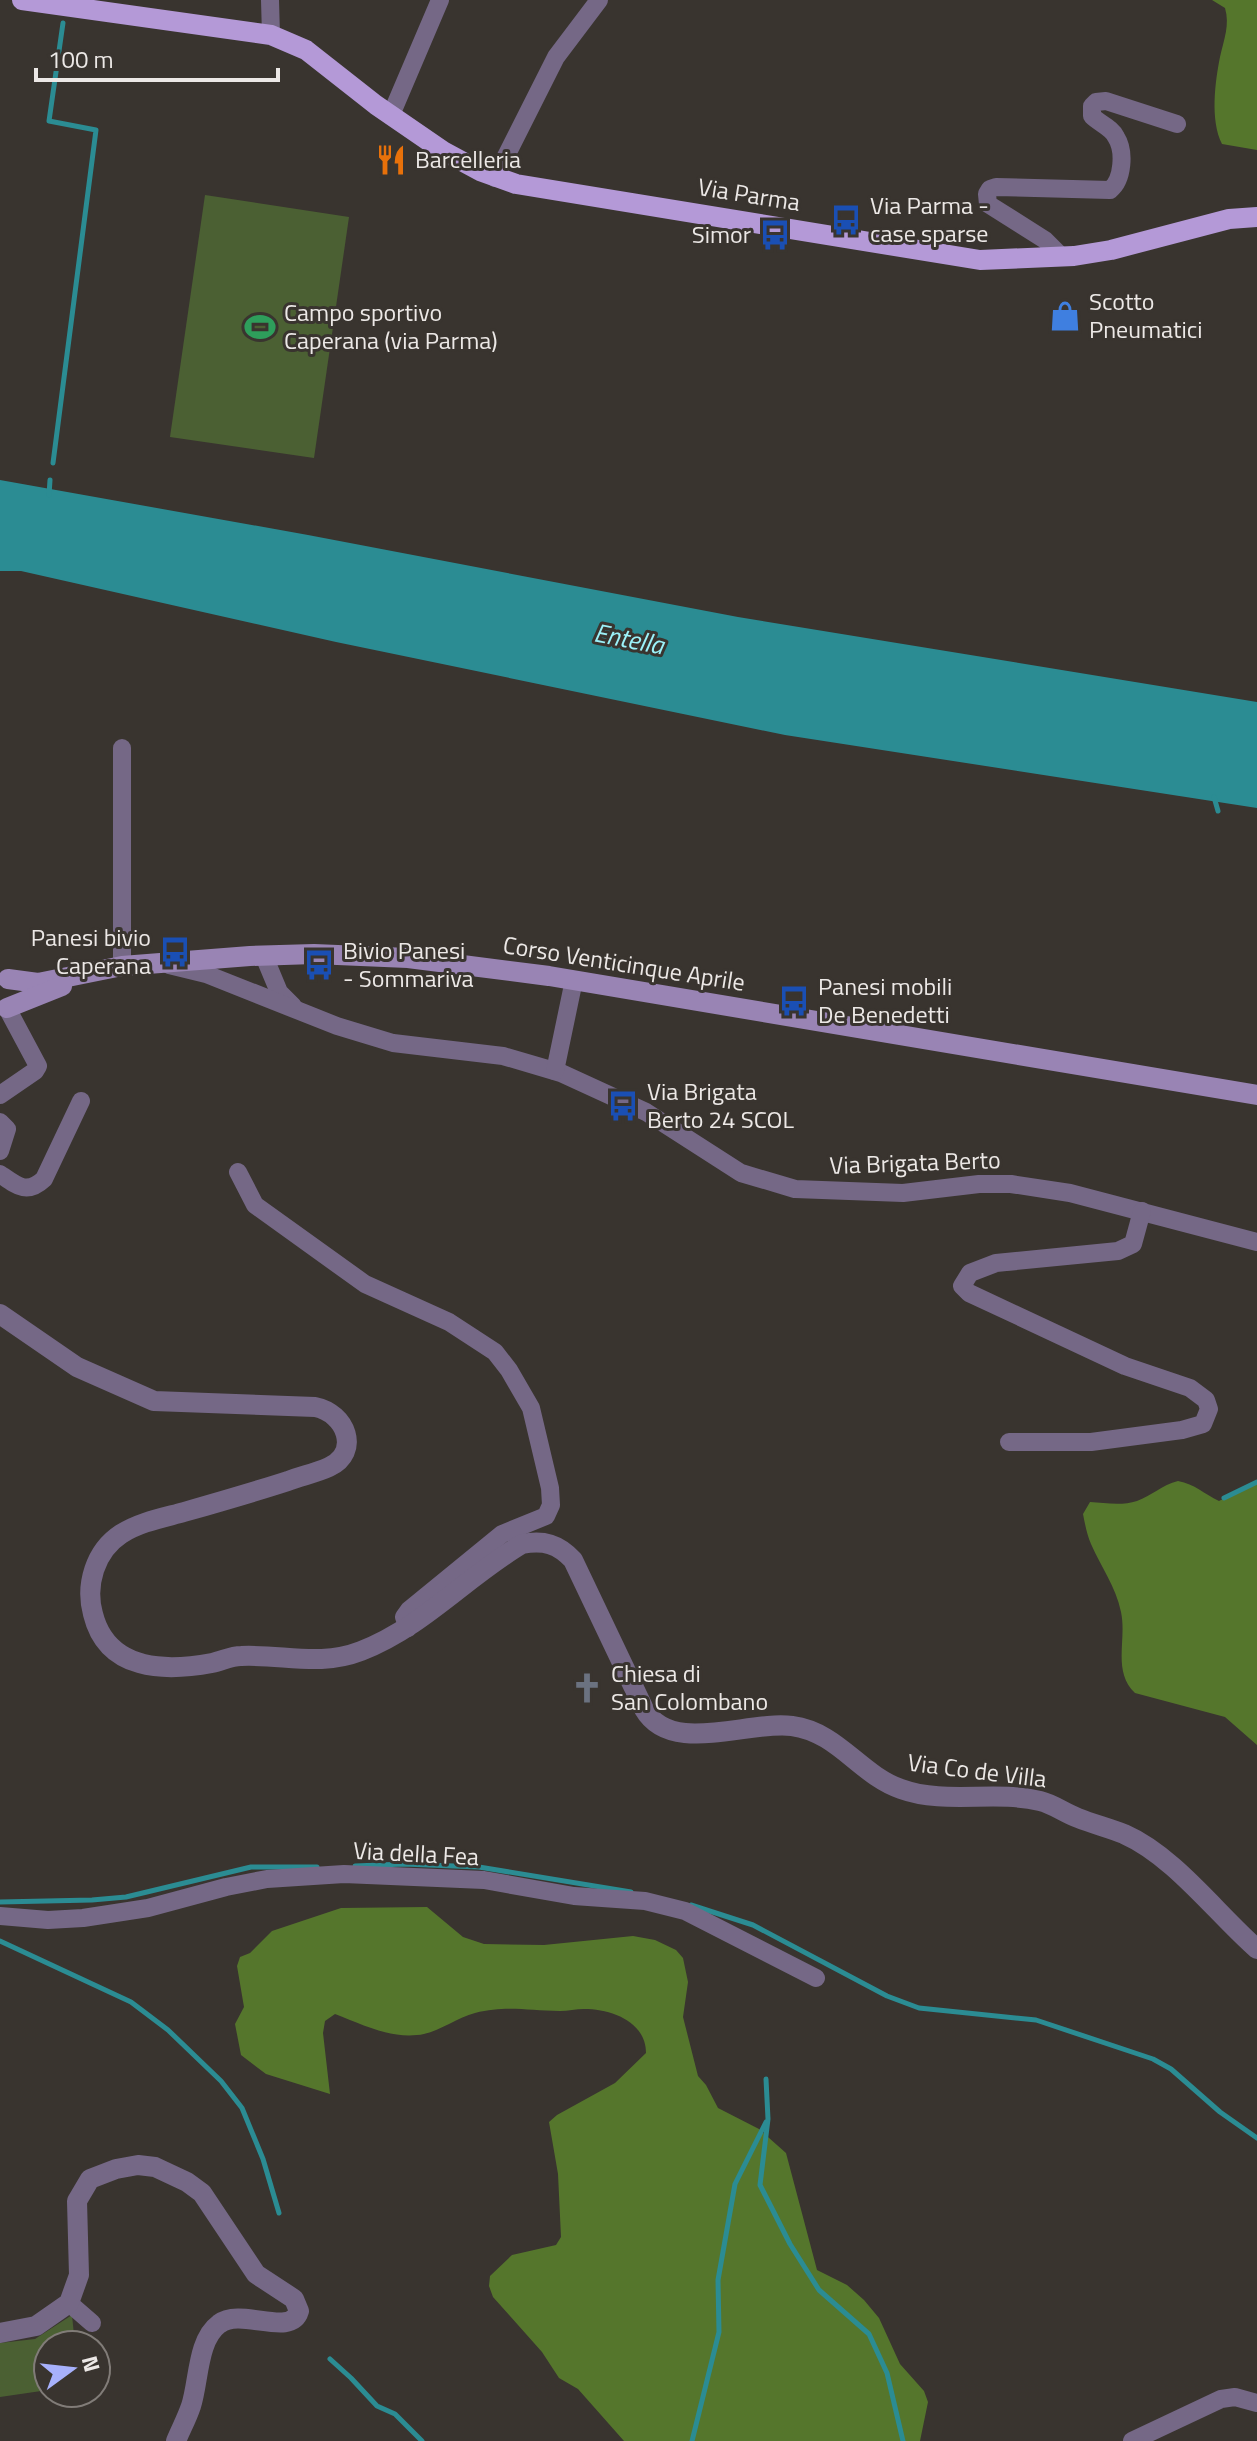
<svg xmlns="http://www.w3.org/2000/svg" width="1257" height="2441" font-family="'Titillium Web',sans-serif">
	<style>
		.green { fill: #4b6033 }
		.forest { fill: #55762c }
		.water { fill: #2b8c93 }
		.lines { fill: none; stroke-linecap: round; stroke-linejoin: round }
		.stream { stroke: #2b8c93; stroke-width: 5 }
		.minor { stroke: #756886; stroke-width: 18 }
		.tertiary { stroke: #756886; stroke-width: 20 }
		.secondary { stroke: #9984b4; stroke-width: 20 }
		.primary { stroke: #b499d7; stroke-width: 20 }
		.labels { text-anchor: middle; stroke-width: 6; stroke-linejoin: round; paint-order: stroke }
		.poi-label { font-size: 24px; fill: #ece8e6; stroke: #39342f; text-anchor: start }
		.street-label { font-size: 24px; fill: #ece8e6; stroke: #39342f }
		.water-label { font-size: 26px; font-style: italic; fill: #9cf2f9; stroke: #39342f }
	</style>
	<rect width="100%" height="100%" fill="#39342f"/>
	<g class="green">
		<path d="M205,195l144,22 -35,241 -144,-21z"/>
		<path d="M72,2315l3,30h-27v45l-48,7v-54l35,-4z"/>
	</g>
	<g class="forest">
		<path d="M1212,0h45v150l-35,-6c-12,-24 -7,-62 -2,-87 4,-18 10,-32 5,-49z"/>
		<path d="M1178,1481c17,3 26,13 41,20l38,-19v263l-32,-28 -90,-24c-23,-22 -8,-53 -14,-81 -5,-25 -20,-45 -30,-68 -4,-9 -6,-20 -8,-30l7,-12c15,1 32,4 47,-1 14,-5 25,-16 41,-20z"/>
		<path d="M427,1907l36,30 21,7 60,1 89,-9 22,4 21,10 7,8 5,24 -5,35 15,59 8,9 12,23 41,21 27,24 31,117 30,15 17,15 15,18 21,46 24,27 4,11 -8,39h-296l-46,-52 -19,-11 -17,-26 -49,-55 -4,-11 1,-10 22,-21 44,-10 5,-8 -3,-63 -9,-52 8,-7 58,-32 31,-30c0,-31 -34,-44 -62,-44 -8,0 -16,2 -24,2 -32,0 -53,-6 -85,2 -19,5 -39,21 -58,22 -28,3 -56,-11 -82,-21l-10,7 -2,12 7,61 -64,-20 -25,-19 -6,-31 9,-17 -7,-41 3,-9 10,-4 22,-22 69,-23z"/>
	</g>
	<path class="water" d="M0,480l308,55 430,82 519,85v106l-472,-73 -449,-93 -315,-71h-21z"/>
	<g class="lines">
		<g class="stream">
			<path d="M53,463l43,-333 -47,-9 14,-98"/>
			<path d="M49,495l1,-15"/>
			<path d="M1214,797l4,14"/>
			<path d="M1224,1498l33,-16"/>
			<path d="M355,1866l49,-2 75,3 152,25"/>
			<path d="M0,1902l92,-2 34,-3 125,-30h66"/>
			<path d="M691,1905l62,20 134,71 32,12 117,12 117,39 18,10 49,43 37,26"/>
			<path d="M0,1941l131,61 37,28 53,51 21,27 21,51 16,54"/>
			<path d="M766,2079l2,40 -8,66 30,59 29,46 50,44 18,39 16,68"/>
			<path d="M330,2359l21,19 26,28 18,8 27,27"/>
			<path d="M692,2441l27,-109 -1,-52 17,-96 31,-62"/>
		</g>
		<g class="minor">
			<path d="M270,0l1,35"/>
			<path d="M391,115l49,-115"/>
			<path d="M495,178l61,-121 43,-57"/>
			<path d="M1061,256l-16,-16 -57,-36 -1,-10 3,-5 6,-2 114,3c13,-10 15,-39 6,-53 -4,-9 -17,-14 -24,-21v-10l4,-4 10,-1 71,23"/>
			<path d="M122,748v218"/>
			<path d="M264,956l15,36 14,14"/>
			<path d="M169,965l37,9 131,52 56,17 110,13 58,17 85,39 95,61 54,16 108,4 76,-9h32l59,9 187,49"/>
			<path d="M555,1071l19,-91"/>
			<path d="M0,1095l35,-24 3,-5 -31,-58"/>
			<path d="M0,1122l7,7 -7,22"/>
			<path d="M238,1172l17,33 110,79 84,38 46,30 14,18 22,38 19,80 1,17 -5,11 -44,18 -93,76 -5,7 4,11"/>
			<path d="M0,1174c17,12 27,21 44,5l37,-78"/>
			<path d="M1009,1442h82l91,-12 21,-6 6,-15 -3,-9 -16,-12 -65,-22 -156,-73 -7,-7 8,-13 26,-10 122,-12 15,-7 9,-33"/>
			<path d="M0,1916l48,4 35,-2 65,-10 78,-21 41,-8 77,-5 140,6 90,16 71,5 40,10 131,67"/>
			<path d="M69,2303l23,20"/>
			<path d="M1132,2441l89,-42 14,-2 22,6"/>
		</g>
		<g class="tertiary">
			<path d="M0,1314l77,53 77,34 161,6c31,6 46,45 14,60 -13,6 -28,9 -41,14 -34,11 -69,21 -104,31 -22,6 -44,10 -63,22 -26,17 -36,51 -28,80 14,57 71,58 119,49 10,-2 19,-7 29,-7 42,-2 79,11 120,-5 62,-24 105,-74 161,-107 22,-4 36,0 51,16l71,149c27,47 104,11 148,17 46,6 68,49 109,63 44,16 93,1 139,12 13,3 25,12 38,17 15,6 31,10 46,16 50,22 92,79 133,115"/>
			<path d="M0,2333l36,-7 33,-23 10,-28 -2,-74 13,-22 26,-10 22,-4 17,2 32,15 15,11 54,81 38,25 5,12c-8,27 -58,-4 -80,13 -22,16 -20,58 -28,82 -4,12 -10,23 -15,35"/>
		</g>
		<g class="secondary">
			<path d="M8,979l30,4 84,-17 128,-10 64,-2 94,4 141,18 708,119"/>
			<path d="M7,1008l55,-22"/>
		</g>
		<path class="primary" d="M22,0l249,35 35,15 70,55 67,46 37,20 36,13 464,76 94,-4 37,-6 118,-31 28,-2"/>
	</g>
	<defs>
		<g id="restaurant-bare" transform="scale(2.4)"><path d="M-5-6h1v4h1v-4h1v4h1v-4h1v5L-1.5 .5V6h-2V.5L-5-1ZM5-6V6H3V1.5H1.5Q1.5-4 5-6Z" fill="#e8710a" stroke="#39342f" stroke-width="2.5" paint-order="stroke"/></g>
		<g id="bus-bare" transform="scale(2.4)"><path d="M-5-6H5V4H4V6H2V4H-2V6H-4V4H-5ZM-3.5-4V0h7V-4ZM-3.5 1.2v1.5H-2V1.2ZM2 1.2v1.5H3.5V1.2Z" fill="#1a4fb4" stroke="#39342f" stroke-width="2.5" paint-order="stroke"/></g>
		<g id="shop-bare" transform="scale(2.4)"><path d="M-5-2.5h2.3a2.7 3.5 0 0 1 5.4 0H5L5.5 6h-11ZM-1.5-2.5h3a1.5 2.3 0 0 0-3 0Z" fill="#3f7fe0" stroke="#39342f" stroke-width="2.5" paint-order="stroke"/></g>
		<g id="stadium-bare" transform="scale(2.4)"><path d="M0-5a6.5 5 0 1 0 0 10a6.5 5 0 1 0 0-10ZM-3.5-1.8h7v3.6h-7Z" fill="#2e9e5b" stroke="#39342f" stroke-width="2.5" paint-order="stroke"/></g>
		<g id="church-bare" transform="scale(2.4)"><path d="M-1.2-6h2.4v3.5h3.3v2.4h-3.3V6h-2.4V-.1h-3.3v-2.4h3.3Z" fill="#6b7280" stroke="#39342f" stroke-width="2.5" paint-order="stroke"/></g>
	</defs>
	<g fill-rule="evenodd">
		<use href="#restaurant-bare" x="391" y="160"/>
		<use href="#bus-bare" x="846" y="220"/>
		<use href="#bus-bare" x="775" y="235"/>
		<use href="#shop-bare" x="1065" y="316"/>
		<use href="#stadium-bare" x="260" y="327"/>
		<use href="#bus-bare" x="175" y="952"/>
		<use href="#bus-bare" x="319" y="965"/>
		<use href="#bus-bare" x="794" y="1001"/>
		<use href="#bus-bare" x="623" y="1106"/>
		<use href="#church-bare" x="587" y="1688"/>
	</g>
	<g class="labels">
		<g class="poi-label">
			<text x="415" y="168">Barcelleria</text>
			<text x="870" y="214">Via Parma -<tspan x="870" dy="28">case sparse</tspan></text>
			<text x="751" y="243" text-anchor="end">Simor</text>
			<text x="1089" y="310">Scotto<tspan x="1089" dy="28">Pneumatici</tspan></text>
			<text x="284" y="321">Campo sportivo<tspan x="284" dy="28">Caperana (via Parma)</tspan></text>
			<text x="151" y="946" text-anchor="end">Panesi bivio<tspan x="151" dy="28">Caperana</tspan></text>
			<text x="343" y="959">Bivio Panesi<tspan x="343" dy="28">- Sommariva</tspan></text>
			<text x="818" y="995">Panesi mobili<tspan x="818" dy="28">De Benedetti</tspan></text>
			<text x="647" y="1100">Via Brigata<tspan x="647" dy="28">Berto 24 SCOL</tspan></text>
			<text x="611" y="1682">Chiesa di<tspan x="611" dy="28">San Colombano</tspan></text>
		</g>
		<g class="street-label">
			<text transform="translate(749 195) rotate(9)" y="8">Via Parma</text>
			<text transform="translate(624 964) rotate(9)" y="8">Corso Venticinque Aprile</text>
			<text transform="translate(915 1163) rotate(-2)" y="8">Via Brigata Berto</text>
			<text transform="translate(977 1771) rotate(7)" y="8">Via Co de Villa</text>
			<text transform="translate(416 1854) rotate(3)" y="8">Via della Fea</text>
		</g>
		<g class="water-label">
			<text transform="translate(629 639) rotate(11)" y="9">Entella</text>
		</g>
	</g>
	<g transform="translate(72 2369) rotate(75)"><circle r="38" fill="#39342f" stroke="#817c78" stroke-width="2"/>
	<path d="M0-6L14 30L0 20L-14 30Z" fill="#a7b1fc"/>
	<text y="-12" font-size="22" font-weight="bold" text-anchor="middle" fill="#ece8e6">N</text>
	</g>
	<path d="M36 68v12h242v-12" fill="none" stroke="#ece8e6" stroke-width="4"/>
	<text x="48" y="68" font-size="24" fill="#ece8e6" stroke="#39342f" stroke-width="6" paint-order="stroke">100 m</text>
</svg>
